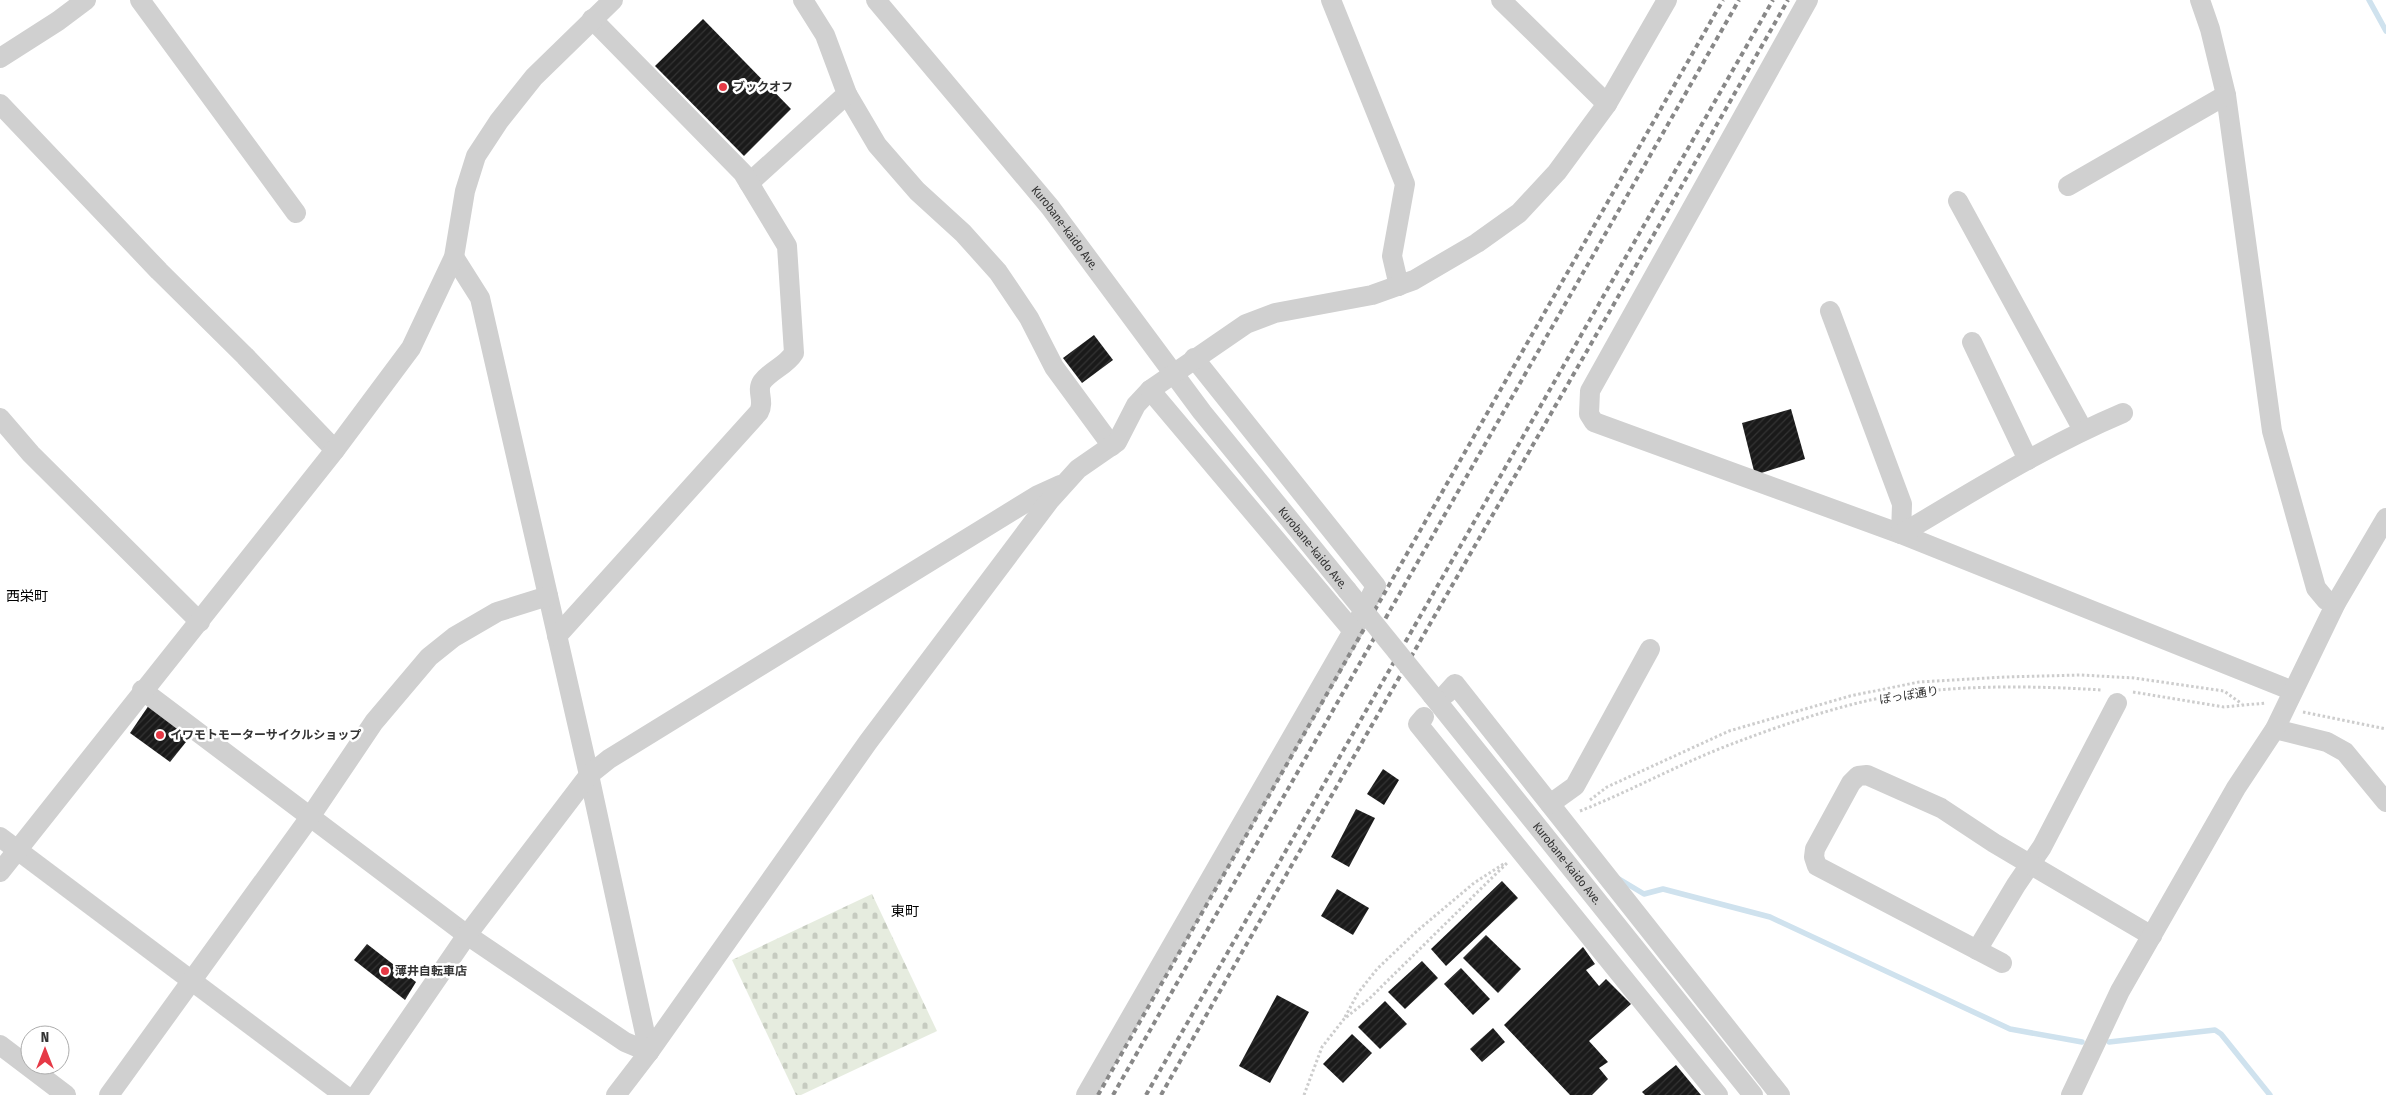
<svg xmlns="http://www.w3.org/2000/svg" width="2386" height="1095" font-family="'Fira Sans Condensed','Noto Sans JP',sans-serif">
	<style>
		.cemetery { fill: url(#cemetery-stones) }
		.lines { fill: none; stroke-linecap: round; stroke-linejoin: round }
		.stream { stroke: #cfe2ee; stroke-width: 5.5 }
		.building { fill: url(#building-hatch) }
		.path { stroke: #cdcdcd; stroke-width: 3; stroke-dasharray: 2.5 2.5; stroke-linecap: butt }
		.minor { stroke: #d0d0d0; stroke-width: 20 }
		.rail { stroke: #888; stroke-width: 4; stroke-dasharray: 5 4; stroke-linecap: butt }
		.minor-bridge { stroke: #d0d0d0; stroke-width: 20 }
		.poi-dot { fill: #e63946; stroke: #fff; stroke-width: 2 }
		.labels { text-anchor: middle; stroke-width: 5; stroke-linejoin: round; paint-order: stroke }
		.poi-label { font-size: 12px; font-weight: bold; fill: #333; stroke: #fff; text-anchor: start }
		.street-label { font-size: 12px; fill: #333; stroke: #fff }
		.neighbourhood-label { font-size: 14px; fill: #000; stroke: #fff }
	</style>
	<defs>
		<pattern id="cemetery-stones" width="16" height="16" patternUnits="userSpaceOnUse" patternTransform="scale(1.25)"><rect width="16" height="16" fill="#e6ecdf"/><path d="M2 7V4a2 2 0 0 1 4 0v3zM10 15v-3a2 2 0 0 1 4 0v3z" fill="#c6cbc0"/></pattern>
		<pattern id="building-hatch" width="6" height="6" patternUnits="userSpaceOnUse" patternTransform="scale(1.25)"><rect width="6" height="6" fill="#1a1a1a"/><path d="M-1 1l2-2M0 6l6-6M5 7l2-2" fill="none" stroke="#333"/></pattern>
	</defs>
	<rect width="100%" height="100%" fill="#fff"/>
	<path class="cemetery" d="M872,894l65,137 -136,64h-5l-64,-135z"/>
	<g class="lines">
		<g class="stream">
			<path d="M2369,0l17,31"/>
			<path d="M1619,879l25,15 19,-5 107,28 240,112 72,13"/>
			<path d="M2109,1042l106,-12 6,4 49,61"/>
		</g>
	</g>
	<g class="building">
		<path d="M703,19l88,90 -47,47 -89,-90z"/>
		<path d="M1094,335l19,25 -31,23 -19,-25z"/>
		<path d="M1791,409l14,50 -50,16 -13,-52z"/>
		<path d="M149,705l41,32 -20,25 -40,-29z"/>
		<path d="M1383,769l16,11 -15,25 -17,-11z"/>
		<path d="M1356,809l19,9 -26,49 -18,-10z"/>
		<path d="M1502,881l16,17 -72,68 -15,-17z"/>
		<path d="M1337,889l32,19 -16,27 -32,-19z"/>
		<path d="M1486,935l35,34 -23,24 -35,-35z"/>
		<path d="M367,944l49,38 -11,18 -51,-40z"/>
		<path d="M1583,947l12,17 -9,6 13,16 7,-7 25,25 -42,37 19,21 -9,6 9,11 -16,16h-22l-66,-70z"/>
		<path d="M1422,961l16,17 -33,31 -17,-17z"/>
		<path d="M1461,968l29,31 -17,16 -29,-31z"/>
		<path d="M1277,995l32,17 -39,71 -31,-17z"/>
		<path d="M1385,1001l22,23 -27,25 -22,-22z"/>
		<path d="M1493,1028l12,14 -23,20 -12,-13z"/>
		<path d="M1352,1034l20,19 -29,30 -20,-19z"/>
		<path d="M1676,1065l25,30h-56l-3,-3z"/>
	</g>
	<g class="lines">
		<g class="path">
			<path d="M2133,692l91,15 42,-4"/>
			<path d="M2303,712l83,17"/>
			<path d="M1590,800l17,-13 122,-56 121,-35 69,-14 86,-5 76,-2 53,3 90,13 18,13"/>
			<path d="M1580,811c53,-21 103,-49 157,-69 53,-20 115,-41 171,-49 64,-8 130,-7 194,-3"/>
			<path d="M1345,1017l13,-24 19,-24 40,-38 57,-48 31,-20"/>
			<path d="M1304,1095l18,-48 22,-28 25,-20 138,-136"/>
		</g>
		<g class="minor">
			<path d="M140,0l156,213"/>
			<path id="s1" d="M876,0l174,207 152,205 145,178"/>
			<path d="M1331,0l74,184 -13,72 7,30"/>
			<path d="M1501,0l106,104"/>
			<path d="M1808,0l-218,391 -1,23 5,8 307,112 392,157"/>
			<path d="M2200,0l10,29 16,66 46,336 44,157 10,12 10,3"/>
			<path d="M0,58l58,-37 28,-21"/>
			<path d="M847,94l30,51 40,46 46,42 35,39 31,46 25,49 58,79"/>
			<path d="M0,104l159,167 86,85 90,94"/>
			<path d="M749,183l98,-89 -22,-59 -22,-35"/>
			<path d="M2068,186l158,-91"/>
			<path d="M1958,201l125,229"/>
			<path d="M454,257l26,41 109,477 60,277"/>
			<path d="M1830,311l72,193 -1,30"/>
			<path d="M1972,342l56,118"/>
			<path d="M1194,358l182,228 -20,39"/>
			<path d="M0,418l31,36 169,168"/>
			<path d="M1901,534c73,-43 144,-88 222,-121"/>
			<path d="M557,636l202,-224c6,-11 -3,-21 3,-30 9,-12 24,-16 32,-29l-7,-107 -44,-73 -151,-154"/>
			<path d="M142,690l325,245 158,107 24,10"/>
			<path d="M1446,694l9,-10 325,411"/>
			<path id="s2" d="M1432,695l321,400"/>
			<path d="M1424,717l-6,7 300,371"/>
			<path d="M2275,729l52,13 18,10 41,50"/>
			<path d="M1550,804l25,-18 75,-137"/>
			<path d="M0,837l344,258"/>
			<path d="M0,872l335,-422 76,-102 43,-91 11,-66 11,-35 23,-35 35,-44 79,-77"/>
			<path d="M1977,950l39,-65 26,-38 75,-144"/>
			<path d="M2002,963l-185,-97 -3,-9 1,-8 36,-66 7,-7 9,-1 74,33 53,35 158,93"/>
			<path d="M0,1045l66,50"/>
			<path d="M109,1095l201,-278 64,-95 55,-65 25,-20 43,-25 51,-16"/>
			<path d="M357,1095l110,-160 122,-160 20,-16 429,-264 22,-10"/>
			<path d="M616,1095l33,-43 219,-310 182,-242 28,-31 39,-27 19,-37 14,-15 96,-66 29,-11 97,-18 42,-15 63,-37 42,-30 38,-41 50,-68 60,-104"/>
			<path d="M1086,1095l267,-464 -203,-241"/>
			<path d="M2071,1095l49,-104 116,-203 39,-59 61,-126 50,-85"/>
		</g>
		<g class="rail">
			<path d="M1098,1095l625,-1095"/>
			<path d="M1113,1095l626,-1095"/>
			<path d="M1146,1095l627,-1095"/>
			<path d="M1161,1095c207,-366 419,-730 627,-1095"/>
		</g>
		<path class="minor-bridge" d="M1347,590l85,105"/>
	</g>
	<g class="poi-dot">
		<circle cx="723" cy="87" r="5"/>
		<circle cx="160" cy="735" r="5"/>
		<circle cx="385" cy="971" r="5"/>
	</g>
	<g class="labels">
		<g class="poi-label">
			<text x="733" y="91">ブックオフ</text>
			<text x="170" y="739">イワモトモーターサイクルショップ</text>
			<text x="395" y="975">薄井自転車店</text>
		</g>
		<g class="street-label">
			<text dy="4" stroke="none"><textPath href="#s1" startOffset="296">Kurobane-kaido Ave.</textPath></text>
			<text dy="4" stroke="none"><textPath href="#s1" startOffset="701">Kurobane-kaido Ave.</textPath></text>
			<text transform="translate(1909 695) rotate(-9)" y="4">ぽっぽ通り</text>
			<text dy="4" stroke="none"><textPath href="#s2" startOffset="216">Kurobane-kaido Ave.</textPath></text>
		</g>
		<g class="neighbourhood-label">
			<text x="27" y="601">西栄町</text>
			<text x="905" y="916">東町</text>
		</g>
	</g>
	<g transform="translate(45 1050)"><circle r="24" fill="#ffffff" stroke="#adadad"/>
	<path d="M0-4L9 19L0 12L-9 19Z" fill="#e63946"/>
	<text y="-8" font-size="14" font-weight="bold" text-anchor="middle" fill="#333333">N</text>
	</g>
</svg>
